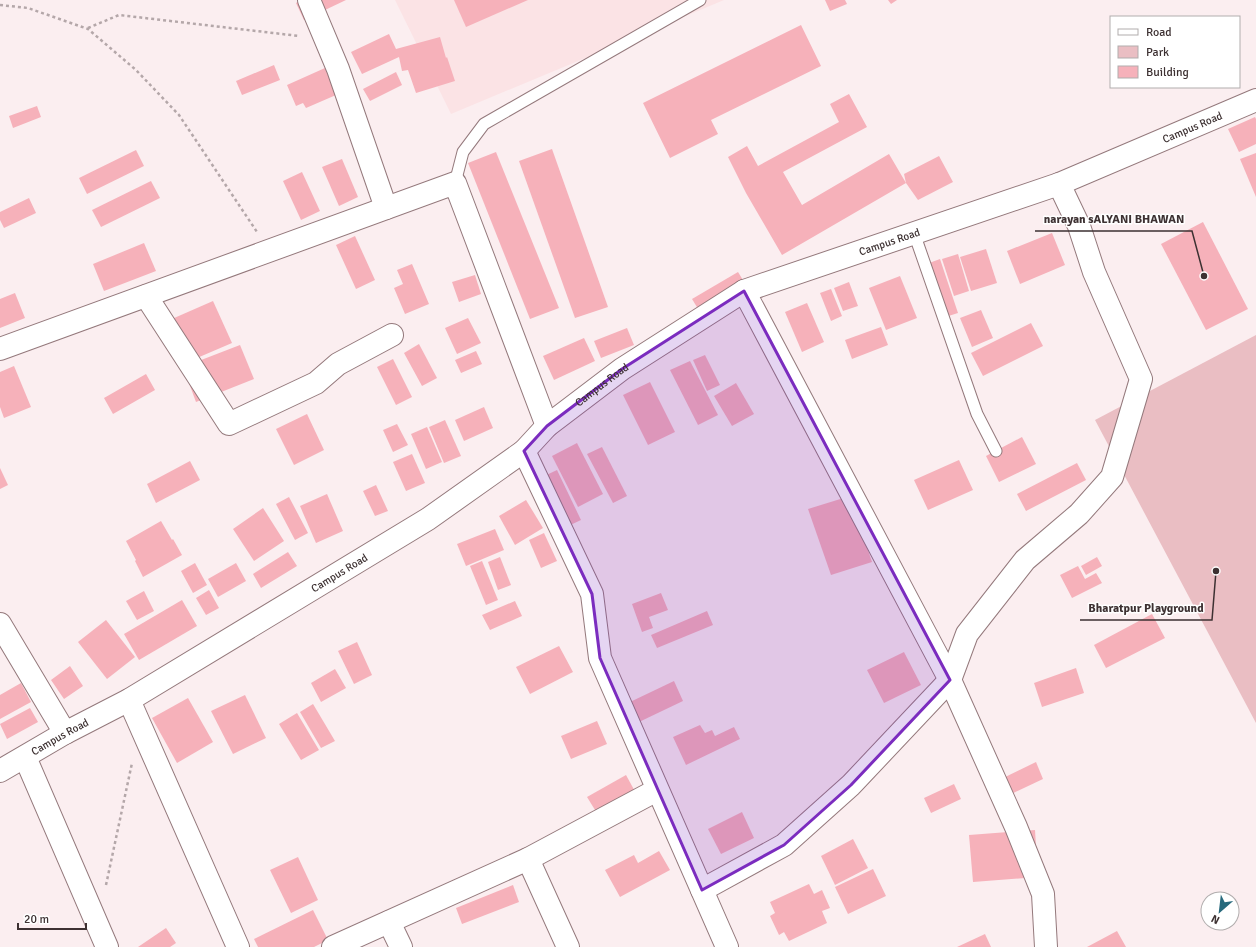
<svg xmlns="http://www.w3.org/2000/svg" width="1256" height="947" font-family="Signika,sans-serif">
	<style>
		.built { fill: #fbe3e5 }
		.green { fill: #eabec3 }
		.building { fill: #f6b1ba }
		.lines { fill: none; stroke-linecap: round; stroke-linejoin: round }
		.service-casing { stroke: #94797c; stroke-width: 13 }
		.minor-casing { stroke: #94797c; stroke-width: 24 }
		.tertiary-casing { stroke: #94797c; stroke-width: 24 }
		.path { stroke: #b4a7a9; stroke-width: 2.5; stroke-dasharray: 3 3; stroke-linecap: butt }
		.service { stroke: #fff; stroke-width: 11 }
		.minor { stroke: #fff; stroke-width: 22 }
		.tertiary { stroke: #fff; stroke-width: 22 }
		.marked { fill: #7b2cbf; fill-opacity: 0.2; stroke: #7b2cbf; stroke-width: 3; stroke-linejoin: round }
		.labels { text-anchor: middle; stroke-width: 3; stroke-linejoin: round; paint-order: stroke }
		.street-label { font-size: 11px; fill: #3d3132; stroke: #fff }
		.leader { fill: none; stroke: #3d3132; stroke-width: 1.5 }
		.callout-dot { fill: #3d3132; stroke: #fff; stroke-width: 1.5 }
		.callout-label { font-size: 12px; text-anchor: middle; font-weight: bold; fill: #3d3132; stroke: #fff; stroke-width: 3; stroke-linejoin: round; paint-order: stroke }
	</style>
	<rect width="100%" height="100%" fill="#fbeef0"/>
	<path class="built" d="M395,0h329l-273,114z"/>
	<path class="green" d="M1256,335v388l-161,-303z"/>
	<g class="building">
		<path d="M301,0h45l-42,20 -8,-17z"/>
		<path d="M454,0h74l-62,27z"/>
		<path d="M825,0h20l2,4 -17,7z"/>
		<path d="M888,0h9l-6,4z"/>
		<path d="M801,25l20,41 -110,54 7,14 -48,24 -27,-55z"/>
		<path d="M389,34l7,15 44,-12 6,21 1,-1 8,24 -39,12 -8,-23 -6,1 -3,-14 -37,17 -11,-22z"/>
		<path d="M274,65l6,15 -38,15 -6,-14z"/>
		<path d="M325,68l11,27 -30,13 -3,-5 -7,3 -9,-21z"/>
		<path d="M396,72l6,13 -32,16 -7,-12z"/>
		<path d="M849,94l18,33 -84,45 19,33 87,-51 17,29 -124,72 -36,-62 -18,-36 19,-11 11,20 81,-44 -9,-18z"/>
		<path d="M37,106l4,11 -28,11 -4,-12z"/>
		<path d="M1255,117l1,2v25l-17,8 -11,-23z"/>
		<path d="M552,149l56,158 -33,11 -56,-157z"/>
		<path d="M136,150l8,16 -57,28 -8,-16z"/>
		<path d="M496,152l63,156 -29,11 -62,-156z"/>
		<path d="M1256,153v44l-16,-38z"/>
		<path d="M939,156l14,26 -35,18 -12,-17 -2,-9z"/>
		<path d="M342,159l16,38 -19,9 -17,-39z"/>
		<path d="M302,172l18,39 -19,9 -18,-39z"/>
		<path d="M151,181l9,17 -59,29 -9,-17z"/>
		<path d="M29,198l7,15 -32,15 -4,-8v-8z"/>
		<path d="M1203,222l45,87 -42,21 -45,-86z"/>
		<path d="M1052,233l13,32 -45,19 -13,-33z"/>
		<path d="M355,236l20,44 -19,9 -20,-44z"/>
		<path d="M144,243l12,28 -52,20 -11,-27z"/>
		<path d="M986,249l11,34 -26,8 -11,-34z"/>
		<path d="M958,254l11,37 -15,5 -12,-37z"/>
		<path d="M940,259l18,54 -19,6 -18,-53z"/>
		<path d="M412,264l17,40 -24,10 -11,-26 9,-4 -6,-14z"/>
		<path d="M738,272l8,13 -46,27 -8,-13z"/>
		<path d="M475,275l6,19 -22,8 -7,-20z"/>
		<path d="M900,276l17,42 -31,12 -17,-42z"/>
		<path d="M849,282l9,24 -15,5 -9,-23z"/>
		<path d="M831,289l11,27 -11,5 -11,-28z"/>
		<path d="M15,293l10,25 -25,10v-29z"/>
		<path d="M213,301l19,42 -49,21 -18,-42z"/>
		<path d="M807,303l17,39 -22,10 -17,-40z"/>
		<path d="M981,310l12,28 -21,9 -12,-29z"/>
		<path d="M468,318l13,25 -24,11 -12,-26z"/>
		<path d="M1031,323l12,23 -60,30 -12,-23z"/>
		<path d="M881,327l7,18 -36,14 -7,-19z"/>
		<path d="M627,328l7,17 -33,13 -7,-17z"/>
		<path d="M584,338l11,23 -41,19 -11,-24z"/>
		<path d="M419,344l18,34 -15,8 -18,-33z"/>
		<path d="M240,345l14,34 -58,23 -13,-35z"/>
		<path d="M476,351l6,13 -21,9 -6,-13z"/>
		<path d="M705,355l15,30 -13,6 -14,-31z"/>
		<path d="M393,359l19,38 -16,8 -19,-38z"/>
		<path d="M690,361l28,54 -20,10 -28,-55z"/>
		<path d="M14,366l17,41 -27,11 -4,-11v-35z"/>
		<path d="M146,374l9,16 -42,24 -9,-16z"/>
		<path d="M650,382l25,50 -27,13 -25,-50z"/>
		<path d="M736,383l18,31 -22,12 -18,-30z"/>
		<path d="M484,407l9,21 -29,13 -9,-21z"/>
		<path d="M307,414l17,36 -30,15 -18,-36z"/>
		<path d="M445,420l16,36 -17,7 -15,-36z"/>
		<path d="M397,424l11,21 -15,7 -10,-22z"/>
		<path d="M427,427l15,35 -16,7 -15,-35z"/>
		<path d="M1022,437l14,27 -37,18 -13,-26z"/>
		<path d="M577,443l26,51 -25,13 -26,-51z"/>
		<path d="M602,447l25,49 -14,7 -26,-49z"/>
		<path d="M412,454l13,29 -19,8 -13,-29z"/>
		<path d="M959,460l14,30 -45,20 -14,-30z"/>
		<path d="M190,461l10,19 -44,23 -9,-19z"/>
		<path d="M1077,463l9,17 -60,31 -9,-17z"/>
		<path d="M0,468l8,17 -8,4z"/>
		<path d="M557,470l24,50 -17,8 -24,-50z"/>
		<path d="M376,485l12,26 -13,5 -12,-25z"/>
		<path d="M327,494l16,37 -27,12 -16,-37z"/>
		<path d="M850,496l22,66 -41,13 -23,-66z"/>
		<path d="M289,497l19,36 -13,7 -19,-36z"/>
		<path d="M526,500l17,28 -28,17 -16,-29z"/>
		<path d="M263,508l21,33 -30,20 -21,-32z"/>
		<path d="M161,521l11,19 1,-1 9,16 -39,22 -8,-16 1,-1 -10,-19z"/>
		<path d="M495,529l9,21 -38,16 -9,-22z"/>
		<path d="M544,533l13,28 -16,7 -12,-28z"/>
		<path d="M288,552l9,14 -36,22 -8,-14z"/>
		<path d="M500,557l11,28 -13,5 -10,-28z"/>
		<path d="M1097,557l5,9 -16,9 -5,-9z"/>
		<path d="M482,561l16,39 -12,5 -16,-39z"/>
		<path d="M195,563l12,22 -14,8 -12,-22z"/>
		<path d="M236,563l10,18 -28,16 -10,-18z"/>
		<path d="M1078,566l7,13 11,-6 6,10 -30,15 -12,-23z"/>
		<path d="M209,590l10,18 -13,7 -10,-17z"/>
		<path d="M144,591l10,20 -17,9 -11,-19z"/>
		<path d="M661,593l7,17 -19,7 4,11 -11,4 -10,-28z"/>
		<path d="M182,600l15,26 -58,34 -15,-26z"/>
		<path d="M515,601l7,15 -32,14 -8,-15z"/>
		<path d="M707,611l6,14 -56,23 -6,-13z"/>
		<path d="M1152,614l13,24 -59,30 -12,-23z"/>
		<path d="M106,620l29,37 -28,22 -29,-37z"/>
		<path d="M357,642l15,33 -18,9 -16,-33z"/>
		<path d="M559,646l14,26 -43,22 -14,-27z"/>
		<path d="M904,652l17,33 -37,18 -17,-33z"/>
		<path d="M70,666l13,20 -19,13 -13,-19z"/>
		<path d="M1076,668l8,25 -42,14 -8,-24z"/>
		<path d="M335,669l11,19 -25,14 -10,-19z"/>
		<path d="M674,681l9,20 -44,21 -9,-20z"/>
		<path d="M21,683l10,19 -31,17v-24z"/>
		<path d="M245,695l21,43 -33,16 -22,-43z"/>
		<path d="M188,698l25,44 -36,21 -25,-45z"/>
		<path d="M313,704l22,37 -14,7 -21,-36z"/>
		<path d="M30,708l8,14 -31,17 -7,-15z"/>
		<path d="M297,713l22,37 -18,10 -22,-36z"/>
		<path d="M597,721l10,23 -36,15 -10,-23z"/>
		<path d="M700,725l5,8 7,-3 3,6 19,-9 6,12 -54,26 -13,-28z"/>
		<path d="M1036,762l7,17 -38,18 -8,-16z"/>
		<path d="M626,775l12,22 -38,21 -13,-21z"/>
		<path d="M954,784l7,15 -30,14 -7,-15z"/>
		<path d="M742,812l12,26 -33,16 -13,-25z"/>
		<path d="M1035,830l3,47 -65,5 -4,-47z"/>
		<path d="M853,839l15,29 -33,17 -14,-29z"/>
		<path d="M659,851l11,19 -50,27 -15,-27 29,-15 4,8z"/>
		<path d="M298,857l20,43 -27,13 -21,-43z"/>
		<path d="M873,869l13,27 -38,18 -13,-27z"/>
		<path d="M809,884l5,10 8,-4 8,18 -8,3 5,12 -38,18 -5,-9 -5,3 -9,-19 5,-3 -5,-11z"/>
		<path d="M513,885l6,17 -57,22 -6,-16z"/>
		<path d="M313,910l15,30 -14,7h-56l-4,-8z"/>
		<path d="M166,928l10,15 -6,4h-32z"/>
		<path d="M1117,931l9,16h-39z"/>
		<path d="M985,934l6,13h-34z"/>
	</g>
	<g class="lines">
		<g class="service-casing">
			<g id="service">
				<path d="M455,183l8,-31 21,-28 216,-124"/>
				<path d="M914,233l63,181 19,37"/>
			</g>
		</g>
		<g class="minor-casing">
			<g id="minor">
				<path d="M309,0l29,69 48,139"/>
				<path d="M744,291l206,389 66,147 27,67 3,53"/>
				<path d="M146,296l83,128 87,-41 22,-19 54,-29"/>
				<path d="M0,349l455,-166 92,243"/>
				<path d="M524,451l68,143 8,64 127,289"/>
				<path d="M0,624l65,109"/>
				<path d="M129,700l109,247"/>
				<path d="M25,757l82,190"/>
				<path d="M528,859l40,88"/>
				<path d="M702,890l82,-45 67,-60 99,-105 17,-46 58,-74 54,-46 33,-37 29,-98 -47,-107 -15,-46 -20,-42"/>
				<path d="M389,922l12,25"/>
				<path d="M333,947l195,-88 129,-69"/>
			</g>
		</g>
		<g class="tertiary-casing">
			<g id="tertiary">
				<path id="s1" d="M0,771l65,-38 64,-33 299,-181 96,-68 23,-25 75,-57 122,-78 315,-107 197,-84"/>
			</g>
		</g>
		<g class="path">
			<path d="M0,5l28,3 60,21 48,41 43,45 78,117"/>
			<path d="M88,28l31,-13 180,21"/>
			<path d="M106,885l26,-122"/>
		</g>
		<use href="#service" class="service"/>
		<use href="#minor" class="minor"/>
		<use href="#tertiary" class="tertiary"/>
	</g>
	<path class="marked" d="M744,291l206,389 -99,105 -67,60 -82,45 -102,-232 -8,-64 -68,-143 23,-25 75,-57z"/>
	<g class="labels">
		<g class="street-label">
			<text dy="4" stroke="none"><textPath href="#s1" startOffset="1365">Campus Road</textPath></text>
			<text dy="4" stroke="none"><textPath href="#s1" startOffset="1041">Campus Road</textPath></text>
			<text dy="4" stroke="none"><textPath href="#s1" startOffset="717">Campus Road</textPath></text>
			<text dy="4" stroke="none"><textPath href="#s1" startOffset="393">Campus Road</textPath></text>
			<text dy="4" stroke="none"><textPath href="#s1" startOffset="69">Campus Road</textPath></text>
		</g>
	</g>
	<path class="leader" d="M1204 276L1192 231H1035M1216 571L1212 620H1080"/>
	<g class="callout-dot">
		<circle cx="1204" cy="276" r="4"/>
		<circle cx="1216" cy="571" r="4"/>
	</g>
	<g class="callout-label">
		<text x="1114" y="223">narayan sALYANI BHAWAN</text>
		<text x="1146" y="612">Bharatpur Playground</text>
	</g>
	<rect x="1110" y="16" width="130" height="72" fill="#ffffff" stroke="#b1adad"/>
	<rect x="1118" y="29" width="20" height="6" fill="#ffffff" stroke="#b1adad"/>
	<text x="1146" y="36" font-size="12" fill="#3d3132">Road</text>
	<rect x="1118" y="46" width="20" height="12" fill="#eabec3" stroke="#b1adad"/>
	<text x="1146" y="56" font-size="12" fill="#3d3132">Park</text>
	<rect x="1118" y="66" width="20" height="12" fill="#f6b1ba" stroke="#b1adad"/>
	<text x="1146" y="76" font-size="12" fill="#3d3132">Building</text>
	<g transform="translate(1220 911) rotate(208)"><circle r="19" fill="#ffffff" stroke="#b1adad"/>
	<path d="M0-3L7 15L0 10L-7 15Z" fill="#27697c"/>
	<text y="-6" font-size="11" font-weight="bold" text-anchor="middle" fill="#3d3132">N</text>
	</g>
	<path d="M18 923v6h68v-6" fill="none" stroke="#3d3132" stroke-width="2"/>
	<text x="24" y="923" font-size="12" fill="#3d3132" stroke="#ffffff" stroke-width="3" paint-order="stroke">20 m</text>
</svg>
